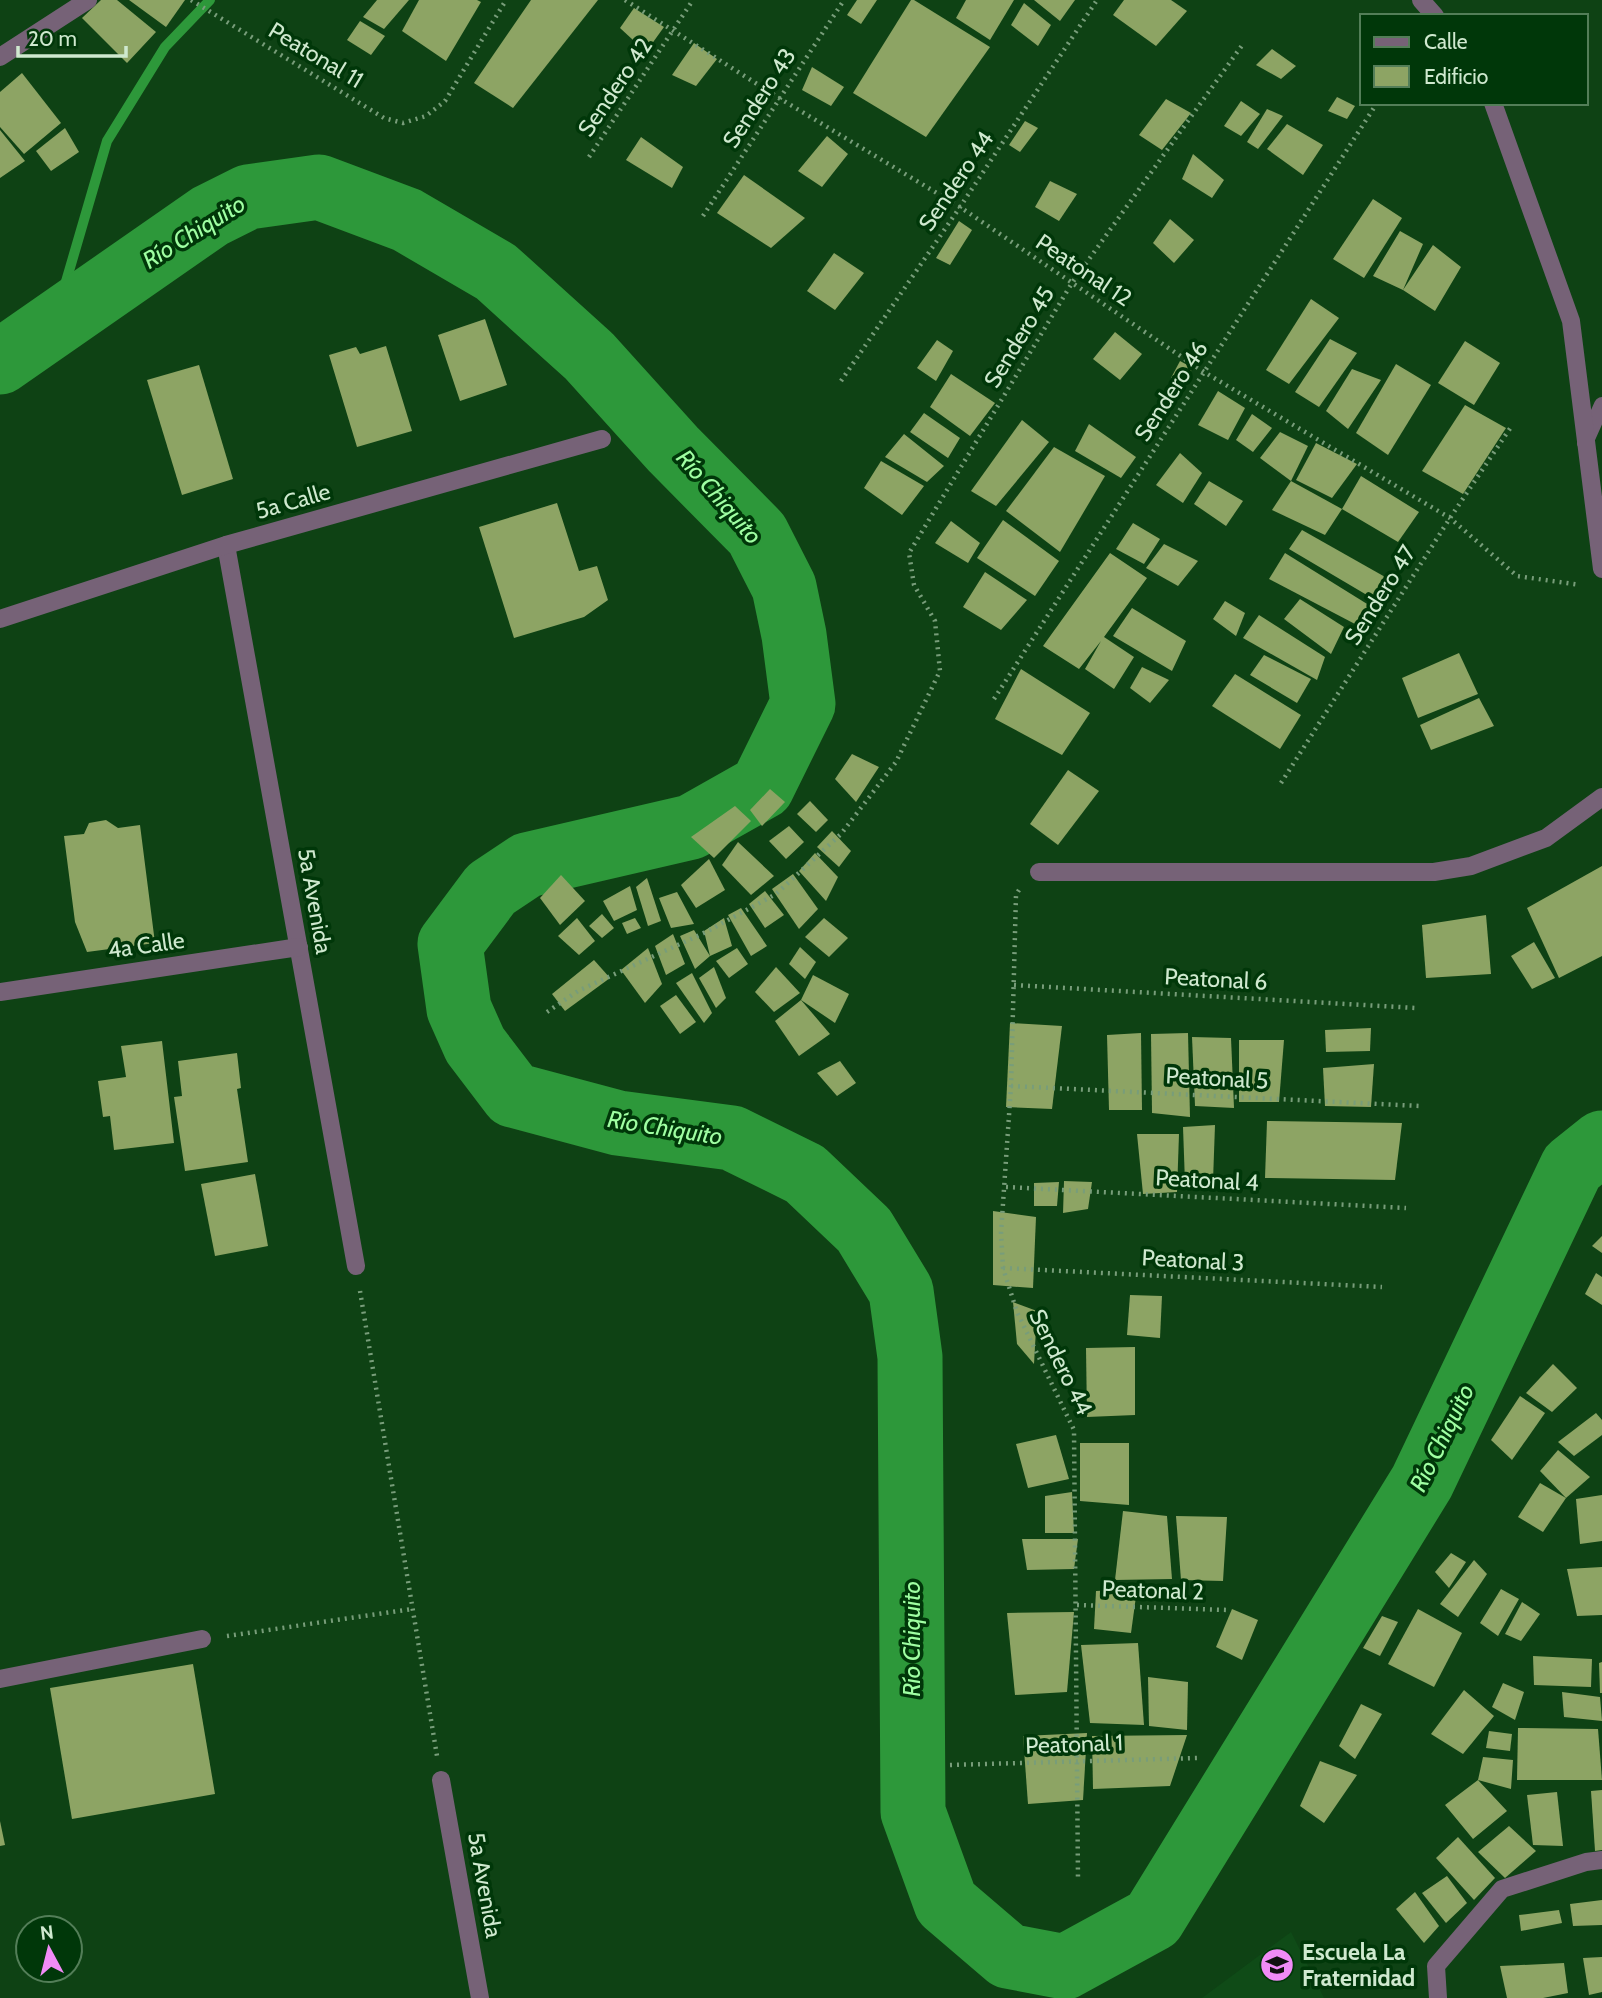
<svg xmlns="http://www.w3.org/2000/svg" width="1602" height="1998" font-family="Cabin,sans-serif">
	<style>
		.built { fill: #0f4b17 }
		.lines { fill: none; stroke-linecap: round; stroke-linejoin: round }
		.stream { stroke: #2d983a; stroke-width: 10 }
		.river { stroke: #2d983a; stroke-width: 65 }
		.building { fill: #8da464 }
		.path { stroke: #789d7a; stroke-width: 4.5; stroke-dasharray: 2 5; stroke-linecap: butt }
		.service { stroke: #766277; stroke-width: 16 }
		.minor { stroke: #766277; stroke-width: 18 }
		.tertiary { stroke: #766277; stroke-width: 18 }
		.labels { text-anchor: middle; stroke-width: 7; stroke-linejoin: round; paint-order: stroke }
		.street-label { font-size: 23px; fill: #cfe9cf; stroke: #003709 }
		.poi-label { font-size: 23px; font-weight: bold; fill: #cfe9cf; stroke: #003709; text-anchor: start }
		.water-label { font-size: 24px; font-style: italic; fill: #9fffa2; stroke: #003709 }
	</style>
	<rect width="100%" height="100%" fill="#0e4214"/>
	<path class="built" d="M1291,1932l33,66h-122z"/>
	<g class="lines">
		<path class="stream" d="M53,326l54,-185 58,-94 45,-47"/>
		<path class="river" d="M0,362l210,-146 38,-19 71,-10 88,33 89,52 93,84 84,93 84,85 27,53 10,48 9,69 -41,83 -71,40 -164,38 -36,24 -41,55 9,65 16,36 38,50 105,28 114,15 73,36 59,56 37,61 9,66 3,455 33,91 62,53 57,11 88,-48 269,-437 150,-315 30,-24"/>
	</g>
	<g class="building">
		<path d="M101,0h16l39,32 -29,31 -45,-45z"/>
		<path d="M129,0h56l-19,27z"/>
		<path d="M377,0h32l-25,29 -21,-12z"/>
		<path d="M419,0h58l4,2 -35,59 -44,-30z"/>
		<path d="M531,0h67l-85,108 -39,-25z"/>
		<path d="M857,0h20l-16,24 -14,-9z"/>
		<path d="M911,0h3l76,47 -64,90 -73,-44z"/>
		<path d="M966,0h48l-24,40 -34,-22z"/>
		<path d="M1034,0h41l-15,21z"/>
		<path d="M1124,0h47l16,11 -31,35 -43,-31z"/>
		<path d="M1024,3l27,22 -13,21 -27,-21z"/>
		<path d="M634,8l30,19 -18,25 -26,-24z"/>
		<path d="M360,21l25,15 -14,19 -24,-15z"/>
		<path d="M694,43l23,16 -21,27 -24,-11z"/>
		<path d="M1272,49l24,17 -15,13 -25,-14z"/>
		<path d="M812,67l32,20 -13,19 -29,-16z"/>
		<path d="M22,73l39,50 -37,31 -24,-27v-35z"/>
		<path d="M1337,97l18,9 -8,13 -19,-8z"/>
		<path d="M1166,99l25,14 -29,37 -23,-15z"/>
		<path d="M1241,101l19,13 -19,22 -17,-10z"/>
		<path d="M1267,109l16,7 -25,33 -11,-7z"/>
		<path d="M1025,121l13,7 -18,24 -11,-7z"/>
		<path d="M1287,124l36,21 -20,30 -36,-26z"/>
		<path d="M65,128l14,24 -28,19 -15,-20z"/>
		<path d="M0,130l25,31 -25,17z"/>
		<path d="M827,136l21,18 -26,33 -24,-16z"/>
		<path d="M641,137l42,30 -11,21 -46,-28z"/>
		<path d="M1193,154l31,26 -12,18 -30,-19z"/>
		<path d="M744,175l61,43 -34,30 -54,-35z"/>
		<path d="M1050,181l27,13 -18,27 -24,-14z"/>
		<path d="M1373,199l29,19 -38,60 -31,-19z"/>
		<path d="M1170,219l24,21 -20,23 -21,-20z"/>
		<path d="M959,221l13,9 -22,35 -14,-7z"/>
		<path d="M1400,231l23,13 -20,46 30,-45 28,22 -26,44 -32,-21 -30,-14z"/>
		<path d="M834,253l30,20 -29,37 -28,-19z"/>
		<path d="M1311,299l28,19 -50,66 -23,-14z"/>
		<path d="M485,319l22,66 -47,16 -22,-66z"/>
		<path d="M1115,332l27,22 -22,26 -27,-21z"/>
		<path d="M1330,339l27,14 -38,54 -24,-15z"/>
		<path d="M937,340l16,11 -17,30 -19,-13z"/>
		<path d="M1465,341l35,22 -26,42 -36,-22z"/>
		<path d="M386,346l26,85 -55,16 -28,-92 27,-8 4,7z"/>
		<path d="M1180,361l13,7 -11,18 -11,-8z"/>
		<path d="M1396,364l35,21 -43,70 -32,-22z"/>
		<path d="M199,365l34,114 -51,16 -35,-115z"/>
		<path d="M1352,369l29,11 -33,49 -22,-18z"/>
		<path d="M951,374l44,29 -25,33 -40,-29z"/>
		<path d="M1218,391l27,17 -17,32 -30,-15z"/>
		<path d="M1465,405l41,23 -43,66 -41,-23z"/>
		<path d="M924,413l36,25 -12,20 -38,-26z"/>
		<path d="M1252,414l20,14 -19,24 -17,-12z"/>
		<path d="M1022,420l27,22 -53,64 -25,-15z"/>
		<path d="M1089,424l47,33 -15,21 -46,-27z"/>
		<path d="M1280,432l28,14 -17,35 -31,-23z"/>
		<path d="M904,434l40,32 -17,16 -42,-25z"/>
		<path d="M1316,443l41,21 -25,34 -36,-18z"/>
		<path d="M1054,447l51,29 -45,76 -54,-41z"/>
		<path d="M1180,453l22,20 -19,30 -27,-18z"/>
		<path d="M881,461l43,25 -22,29 -38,-27z"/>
		<path d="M1361,476l58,36 -21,30 -56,-33z"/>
		<path d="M1209,481l34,20 -17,25 -32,-22z"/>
		<path d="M1291,481l51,28 -17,26 -53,-25z"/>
		<path d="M557,503l22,68 18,-5 11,34 -24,17 -70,21 -35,-111z"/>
		<path d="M1003,520l56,41 -24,35 -58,-38z"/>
		<path d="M951,521l29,22 -12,20 -33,-20z"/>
		<path d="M1133,523l27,16 -16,25 -28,-15z"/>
		<path d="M1302,530l92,52 -17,19 -88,-52z"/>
		<path d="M1164,544l34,17 -20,25 -32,-18z"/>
		<path d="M1110,553l37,25 -43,59 30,20 -20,32 -29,-20 16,-28 -22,28 -36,-23z"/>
		<path d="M1285,553l87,54 -17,17 -86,-45z"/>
		<path d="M985,572l42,28 -26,30 -38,-23z"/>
		<path d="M1300,599l44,28 -13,27 -47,-35z"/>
		<path d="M1225,601l20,12 -9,23 -23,-17z"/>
		<path d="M1132,608l54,33 -14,30 -59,-35z"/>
		<path d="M1259,615l66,42 -8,23 -74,-42z"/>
		<path d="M1459,653l19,41 -60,24 -16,-40z"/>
		<path d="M1264,655l47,24 -14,24 -47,-28z"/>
		<path d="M1142,667l27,13 -19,23 -20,-15z"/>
		<path d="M1021,669l69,44 -28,42 -67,-36z"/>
		<path d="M1235,674l66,41 -21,34 -68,-43z"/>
		<path d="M1479,698l15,28 -63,24 -11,-25z"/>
		<path d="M852,754l27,13 -23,35 -21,-23z"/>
		<path d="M1068,770l31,21 -41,54 -28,-21z"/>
		<path d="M770,789l15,13 -23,24 -12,-16z"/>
		<path d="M810,801l18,19 -12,12 -19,-18z"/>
		<path d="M735,806l16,15 -37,37 -23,-21z"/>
		<path d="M106,820l12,8 22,-3 15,118 -68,9 -12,-30 -11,-86 20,-2 5,-11z"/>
		<path d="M789,826l15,16 -18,17 -17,-18z"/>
		<path d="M832,831l19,20 -12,16 -22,-20z"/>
		<path d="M738,842l36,34 -23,19 -29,-30z"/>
		<path d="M815,853l23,24 -12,24 -27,-30z"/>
		<path d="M709,859l16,31 -29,18 -15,-23z"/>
		<path d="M1602,866v90l-43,22 -32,-70z"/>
		<path d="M793,874l25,35 -19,20 -27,-40z"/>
		<path d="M561,875l24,26 -25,24 -20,-27z"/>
		<path d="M647,878l14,43 -13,5 -12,-39z"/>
		<path d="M630,886l7,24 -23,11 -11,-20z"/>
		<path d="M765,891l19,24 -19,13 -16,-24z"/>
		<path d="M677,892l17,32 -23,4 -12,-30z"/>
		<path d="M741,908l26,38 -16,10 -23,-41z"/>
		<path d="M602,914l12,14 -12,10 -13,-12z"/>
		<path d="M1486,915l5,59 -65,4 -4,-53z"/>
		<path d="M577,918l18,23 -16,14 -21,-19z"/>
		<path d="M635,918l6,10 -14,6 -5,-11z"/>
		<path d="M724,918l8,28 -22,10 -15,13 -15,-33 14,-6 16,26 -6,-25z"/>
		<path d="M824,918l24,20 -19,19 -24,-20z"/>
		<path d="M673,934l12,30 -19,11 -11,-29z"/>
		<path d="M1534,942l21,36 -23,11 -21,-33z"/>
		<path d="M800,947l16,15 -11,17 -16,-15z"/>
		<path d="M648,948l14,36 -17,19 -24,-33z"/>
		<path d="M737,948l11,16 -19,14 -13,-17z"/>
		<path d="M594,960l16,18 -45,33 -13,-17z"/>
		<path d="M714,967l12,31 -10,10 -17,-30z"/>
		<path d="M776,967l24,26 -26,19 -19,-20z"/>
		<path d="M692,973l20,40 -8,10 -28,-40z"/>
		<path d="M813,975l36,19 -14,29 -34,-23z"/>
		<path d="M676,995l20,27 -16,12 -20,-28z"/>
		<path d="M801,1000l29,34 -31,22 -24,-35z"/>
		<path d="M1010,1023l52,3 -10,83 -46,-2z"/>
		<path d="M1371,1028l-1,23 -44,1 -1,-22z"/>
		<path d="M1141,1033l1,77h-33l-2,-75z"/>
		<path d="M1188,1033l2,84 -38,-4 -1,-79z"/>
		<path d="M1192,1037l39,1 3,70 -39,-2z"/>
		<path d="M1239,1040h45l-5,62h-40z"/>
		<path d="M162,1041l12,102 -60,7 -4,-34 -7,1 -5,-36 28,-4 -5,-31z"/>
		<path d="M237,1053l4,35 -4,1 11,73 -63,9 -11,-74 8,-1 -4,-35z"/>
		<path d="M840,1061l16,22 -19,13 -20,-23z"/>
		<path d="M1374,1064l-3,43 -46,-1 -2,-38z"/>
		<path d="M1267,1121l135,2 -7,57 -130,-2z"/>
		<path d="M1215,1125l-2,56 -28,2 -2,-56z"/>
		<path d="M1137,1134h42l-2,58 -34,2z"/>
		<path d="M255,1174l13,72 -53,10 -14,-72z"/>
		<path d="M1064,1181l28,1 -4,27 -25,4z"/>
		<path d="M1059,1182l-2,24h-23v-23z"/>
		<path d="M993,1211l43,6 -3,71 -40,-3z"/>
		<path d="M1602,1236v17l-10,-7z"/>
		<path d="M1596,1273l6,4v28l-17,-11z"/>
		<path d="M1130,1295l32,1 -2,42 -33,-3z"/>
		<path d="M1013,1302l24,9 -3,53 -17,-20z"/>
		<path d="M1135,1347v68l-48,2 -1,-69z"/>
		<path d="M1553,1364l24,24 -25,24 -26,-19z"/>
		<path d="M1520,1396l25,17 -33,47 -21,-20z"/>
		<path d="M1596,1413l6,7v15l-28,21 -16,-14z"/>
		<path d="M1056,1435l13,44 -41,9 -12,-44z"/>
		<path d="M1080,1443h49v62l-49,-4z"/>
		<path d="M1558,1450l32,27 -24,21 -26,-27z"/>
		<path d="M1540,1483l26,15 -23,34 -25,-15z"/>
		<path d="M1072,1492l2,41h-29v-37z"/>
		<path d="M1602,1495v46l-22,3 -4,-45z"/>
		<path d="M1123,1511l44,5 5,63 -57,1z"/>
		<path d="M1176,1516l51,1 -4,64 -42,-1z"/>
		<path d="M1022,1539h56l-4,30 -47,1z"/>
		<path d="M1451,1553l15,9 -17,26 -14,-16z"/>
		<path d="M1474,1560l13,14 -29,43 -18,-13z"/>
		<path d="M1602,1567v48l-25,1 -10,-47z"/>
		<path d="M1137,1589l-6,44 -37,-4 2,-38z"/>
		<path d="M1501,1589l18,10 -21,37 -18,-13z"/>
		<path d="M1522,1602l18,12 -19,27 -16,-7z"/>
		<path d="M1232,1609l26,11 -16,40 -26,-13z"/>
		<path d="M1418,1609l44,24 -28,54 -46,-23z"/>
		<path d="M1074,1612l-7,80 -52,3 -8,-82z"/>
		<path d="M1382,1616l16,6 -18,34 -17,-8z"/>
		<path d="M1138,1643l6,82 -54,-2 -9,-78z"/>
		<path d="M1533,1656l59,3 -1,28 -57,-2z"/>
		<path d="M1602,1662v31h-2l-1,-30z"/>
		<path d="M193,1664l22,130 -143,25 -22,-131z"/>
		<path d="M1148,1677l40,5 -1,48 -38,-4z"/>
		<path d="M1503,1683l21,9 -9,28 -23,-13z"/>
		<path d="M1464,1690l30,26 -31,38 -32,-20z"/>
		<path d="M1562,1692l38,5 2,24 -38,-4z"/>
		<path d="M1361,1704l21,10 -27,45 -16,-13z"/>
		<path d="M1518,1728l80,1 4,51h-85z"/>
		<path d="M1489,1731l23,3 -2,17 -24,-3z"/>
		<path d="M1087,1733l-4,67 -55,4 -5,-68z"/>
		<path d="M1187,1735l-17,51 -77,3 -1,-53z"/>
		<path d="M1483,1757l30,3 -2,29 -33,-9 29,31 -34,28 -28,-34 33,-25z"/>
		<path d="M1320,1761l37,14 -33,48 -24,-17z"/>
		<path d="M1602,1790v60l-7,1 -4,-60z"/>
		<path d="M1557,1792l6,54 -30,-1 -6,-50z"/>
		<path d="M0,1821l5,24 -5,1z"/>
		<path d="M1509,1826l27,25 -31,27 -27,-26z"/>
		<path d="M1458,1837l37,41 -21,22 -38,-42z"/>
		<path d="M1447,1876l20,27 -21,20 -24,-30z"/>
		<path d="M1415,1892l24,34 -15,17 -28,-34z"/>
		<path d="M1602,1900v25l-29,1 -3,-22z"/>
		<path d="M1559,1910l3,13 -41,8 -2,-16z"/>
		<path d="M1602,1957v35l-13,3 -6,-37z"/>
		<path d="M1564,1963l4,30 -25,5h-36l-7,-32z"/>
	</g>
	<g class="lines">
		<g class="path">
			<path d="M191,0l193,118 19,5 23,-7 19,-15 61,-101"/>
			<path d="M625,0l154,98 181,109 244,165 246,146 67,58 63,9"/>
			<path d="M589,157l104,-157"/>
			<path d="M703,216l141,-216"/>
			<path d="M841,381l119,-174 137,-207"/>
			<path d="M994,699l383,-596"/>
			<path d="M1281,783l169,-265 61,-91"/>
			<path d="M1019,890l-3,5 -5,191 -10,147 2,35 14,44 57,118 4,450"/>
			<path d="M1014,985l402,23"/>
			<path d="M547,1012l31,-21 128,-59 70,-38 65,-60 55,-72 44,-91 -5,-50 -21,-36 -5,-32 163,-270 171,-239"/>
			<path d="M1011,1086l409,20"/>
			<path d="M1006,1187l400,21"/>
			<path d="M1003,1268l379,19"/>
			<path d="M360,1291l77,465"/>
			<path d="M1077,1605l151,5"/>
			<path d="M227,1636l185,-27"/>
			<path d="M950,1765l248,-7"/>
		</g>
		<path class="service" d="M1585,443l17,-38"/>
		<g class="minor">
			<path d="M0,57l88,-57"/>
			<path d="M226,545l130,721"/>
			<path d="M0,619l226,-74 376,-106"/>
			<path d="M1039,872h395l37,-6 75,-28 56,-41"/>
			<path d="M0,992l299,-45"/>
			<path d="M0,1679l202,-40"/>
			<path d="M441,1780l39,218"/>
			<path d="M1438,1998l-2,-32 66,-77 84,-27 16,-2"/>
		</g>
		<g class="tertiary">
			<path d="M1421,0l14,16"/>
			<path d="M1493,103l78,218 31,248"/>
		</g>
	</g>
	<defs>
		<g id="school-disc" transform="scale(1.75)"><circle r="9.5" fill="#f08bf6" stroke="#003709"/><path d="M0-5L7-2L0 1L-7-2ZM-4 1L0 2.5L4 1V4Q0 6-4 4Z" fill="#111"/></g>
	</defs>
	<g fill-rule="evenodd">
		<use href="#school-disc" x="1277" y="1965"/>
	</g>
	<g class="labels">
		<g class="street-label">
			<text transform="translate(316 55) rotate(31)" y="8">Peatonal 11</text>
			<text transform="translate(615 87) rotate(-56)" y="8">Sendero 42</text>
			<text transform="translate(759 98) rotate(-57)" y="8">Sendero 43</text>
			<text transform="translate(956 181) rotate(-56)" y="8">Sendero 44</text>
			<text transform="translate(1084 270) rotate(34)" y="8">Peatonal 12</text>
			<text transform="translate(1019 337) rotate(-59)" y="8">Sendero 45</text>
			<text transform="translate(1171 391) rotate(-57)" y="8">Sendero 46</text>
			<text transform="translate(293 501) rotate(-16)" y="8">5a Calle</text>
			<text transform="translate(1380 595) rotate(-58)" y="8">Sendero 47</text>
			<text transform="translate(315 901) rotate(80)" y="8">5a Avenida</text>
			<text transform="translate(146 945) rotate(-8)" y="8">4a Calle</text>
			<text transform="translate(1216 979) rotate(3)" y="8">Peatonal 6</text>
			<text transform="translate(1217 1078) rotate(3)" y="8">Peatonal 5</text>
			<text transform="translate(1207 1180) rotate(3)" y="8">Peatonal 4</text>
			<text transform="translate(1193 1260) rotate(3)" y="8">Peatonal 3</text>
			<text transform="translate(1061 1362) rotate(64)" y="8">Sendero 44</text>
			<text transform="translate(1153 1590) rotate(2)" y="8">Peatonal 2</text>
			<text transform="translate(1074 1744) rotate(-2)" y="8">Peatonal 1</text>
			<text transform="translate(485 1885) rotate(80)" y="8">5a Avenida</text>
		</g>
		<g class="poi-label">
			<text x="1302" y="1960">Escuela La<tspan x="1302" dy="26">Fraternidad</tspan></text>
		</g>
		<g class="water-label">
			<text transform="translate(194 232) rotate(-32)" y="8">Río Chiquito</text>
			<text transform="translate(719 497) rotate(49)" y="8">Río Chiquito</text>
			<text transform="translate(665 1128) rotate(9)" y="8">Río Chiquito</text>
			<text transform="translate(1442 1438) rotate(-64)" y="8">Río Chiquito</text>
			<text transform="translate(912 1639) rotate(-90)" y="8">Río Chiquito</text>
		</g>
	</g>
	<rect x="1360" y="14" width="228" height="91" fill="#003709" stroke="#537e58" stroke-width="2"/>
	<rect x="1374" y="37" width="35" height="10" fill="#766277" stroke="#537e58" stroke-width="2"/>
	<text x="1424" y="49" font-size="21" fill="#cfe9cf">Calle</text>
	<rect x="1374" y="66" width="35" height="21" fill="#8da464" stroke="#537e58" stroke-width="2"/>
	<text x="1424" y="84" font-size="21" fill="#cfe9cf">Edificio</text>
	<g transform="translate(49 1949) rotate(353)"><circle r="33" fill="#003709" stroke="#537e58" stroke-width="2"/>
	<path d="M0-5L12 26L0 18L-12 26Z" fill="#f08bf6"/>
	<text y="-10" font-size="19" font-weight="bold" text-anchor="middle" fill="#cfe9cf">N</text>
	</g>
	<path d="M18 46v10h108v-10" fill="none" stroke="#cfe9cf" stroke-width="3.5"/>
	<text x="28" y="46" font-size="21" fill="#cfe9cf" stroke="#003709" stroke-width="5" paint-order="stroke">20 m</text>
</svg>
